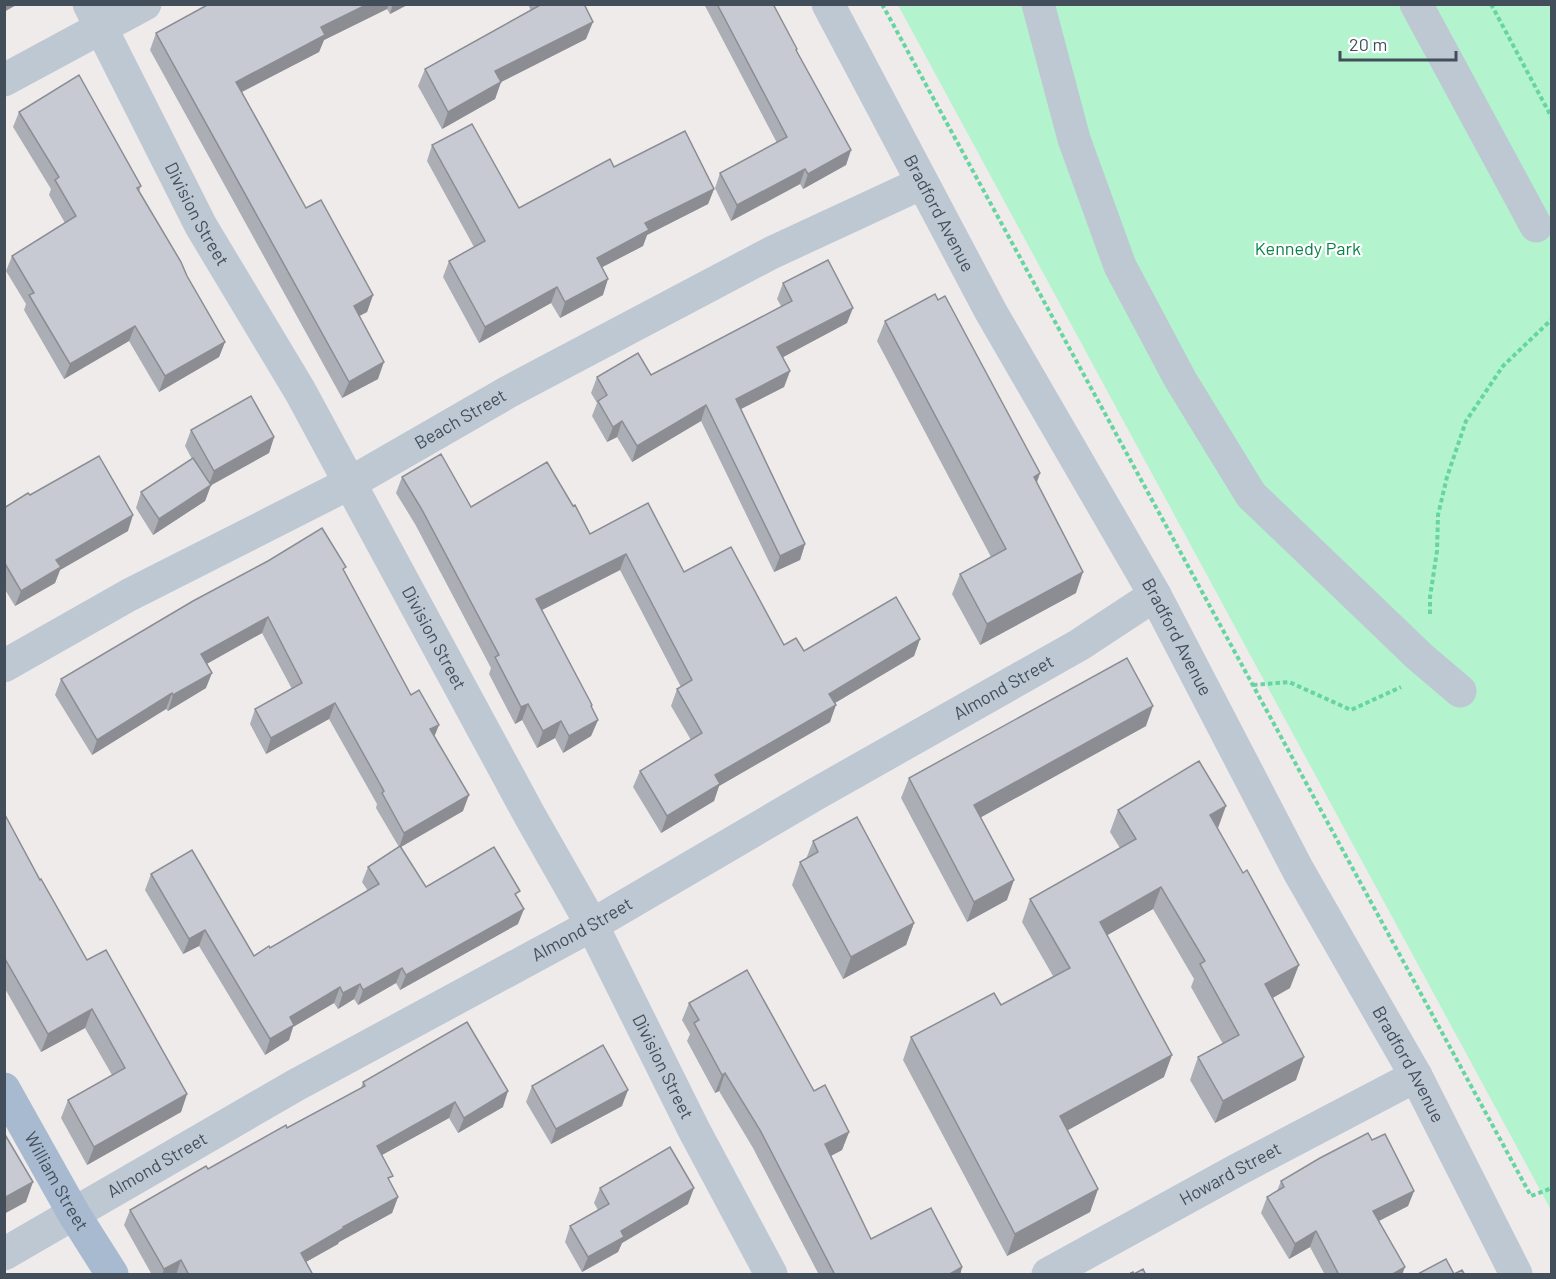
<svg xmlns="http://www.w3.org/2000/svg" width="1556" height="1279" font-family="Barlow,sans-serif">
	<style>
		.green { fill: #b3f3cd }
		.lines { fill: none; stroke-linecap: round; stroke-linejoin: round }
		.path { stroke: #67d5a1; stroke-width: 4; stroke-dasharray: 4.5 3; stroke-linecap: butt }
		.minor { stroke: #bdc8d3; stroke-width: 33 }
		.major { stroke: #a7bacf; stroke-width: 33 }
		.wall { fill: #abaeb5 }
		.shaded-wall { fill: #8b8d93 }
		.building { fill: #c7cad2; stroke: #8b8d93; stroke-width: 1.5 }
		.labels { text-anchor: middle; stroke-width: 4.5; stroke-linejoin: round; paint-order: stroke }
		.street-label { font-size: 18px; fill: #424f5b; stroke: #fff }
		.park-label { font-size: 18px; fill: #0c834a; stroke: #fff }
	</style>
	<rect width="100%" height="100%" fill="#efebeb"/>
	<path class="green" d="M898,5h653v1205z"/>
	<g class="lines">
		<g class="path">
			<path d="M882,4l649,1192 21,-8"/>
			<path d="M1491,4l61,114"/>
			<path d="M1430,614v-17l7,-46 1,-36 9,-38 19,-56 37,-55 49,-47"/>
			<path d="M1253,685l36,-3 62,28 50,-23"/>
		</g>
		<g class="minor">
			<path id="s1" d="M89,4l112,222 99,165 230,425 62,109 102,205 77,144"/>
			<path id="s2" d="M828,4l163,308 164,283 143,275 118,206 100,198"/>
			<path d="M1038,4l36,135 46,127 60,113 71,116 169,162 40,34"/>
			<path d="M1416,4l120,222"/>
			<path d="M4,80l141,-76"/>
			<path id="s3" d="M4,666l125,-71 221,-112 158,-91 263,-139 151,-70"/>
			<path id="s4" d="M4,1254l292,-169 296,-160 222,-130 265,-150 76,-50"/>
			<path id="s5" d="M1048,1274l189,-104 179,-94"/>
		</g>
		<path class="major" id="s6" d="M4,1089l70,125 38,60"/>
	</g>
	<g class="wall">
		<path d="M209,4h200l-19,10 -3,-5 -63,31 -5,12 -77,40 64,116 67,87 -6,17 -8,4 19,63 -36,19 -192,-348 6,-17z"/>
		<path d="M528,4h61l-4,3 1,32 -85,43 -6,17 -53,30 -24,-43 7,-17 106,-58z"/>
		<path d="M704,4h69l24,48 54,98 -5,15 -43,24 -3,-5 -69,37 -16,-33 5,-15 57,-30z"/>
		<path d="M19,112l122,74 -2,6 86,150 -6,15 -60,35 -30,-51 -65,38 -40,-69 2,-6 -20,-33 6,-15 53,-33 -16,-28 2,-6 -38,-62z"/>
		<path d="M432,145l87,63 95,-41 100,22 -6,15 -61,31 -4,11 -41,21 1,28 -43,23 -9,-15 -72,40 -36,-66 6,-16 25,-14 -47,-86z"/>
		<path d="M783,283l64,40 -64,34 7,14 -6,16 -43,22 64,135 -5,16 -26,12 -73,-151 -69,41 -15,-25 -10,5 -15,-26 5,-13 -6,-10 6,-16 54,-2 130,-69 -4,-7z"/>
		<path d="M885,321l155,152 -3,9 39,111 -96,52 -28,-51 8,-20 31,-17 -114,-216z"/>
		<path d="M191,430l83,7 -5,16 -58,32 -6,16 -52,34 -17,-27 5,-16 51,-33 -7,-13z"/>
		<path d="M402,477l69,30 119,27 94,38 100,73 20,6 116,-12 -6,17 -79,47 -5,19 -111,64 -5,15 -53,32 -28,-46 7,-16 51,-31 -20,-34 6,-17 4,-2 -61,-117 -78,40 50,95v2l6,13 -7,16 -28,17 -8,-15 -18,10 -15,-28 -7,4 -26,-50 2,-6 -76,-144 -19,-31z"/>
		<path d="M30,495l98,36 -68,39 -5,13 -40,23 -11,-18v-80z"/>
		<path d="M344,571l90,166 29,74 -62,36 25,40 92,11v26l-118,66 -4,-7 -38,22 -4,-6 -16,10 -4,-6 -41,24 -4,13 -24,15 -66,-109 -16,8 -38,-64 6,-16 103,82 16,-8 98,-57 -6,-9 6,-15 31,-20 -23,-39 1,-4 -48,-85 -63,35 -16,-30 5,-15 37,-20 -30,-56 -56,31v24l-38,23 -2,-2 -74,46 -37,-60 6,-16z"/>
		<path d="M1146,726l-165,91 26,83 -40,22 -66,-124 8,-20z"/>
		<path d="M1118,810l100,18 72,160 -18,10 24,82 -81,43 -25,-43 8,-23 25,-13 -32,-57 3,-8 -41,-70 -46,26 57,142 -97,53 31,59 -8,23 -83,44 -104,-196 8,-23 90,-32 52,-29 -31,-54 8,-23 90,-51 -10,-16z"/>
		<path d="M4,813l36,67 47,80 100,134 -6,18 -94,53 -26,-47 7,-18 44,-25 -27,-47 -44,24 -37,-65z"/>
		<path d="M813,841l101,82 -8,22 -63,34 -51,-94 8,-23 6,-3z"/>
		<path d="M689,1003l125,88 35,41 -7,18 -11,6 40,83 91,28 -2,8h-141l-66,-127 -34,-57 -4,2 -28,-52 3,-7 -8,-14z"/>
		<path d="M363,1082l140,25 -45,26 -9,-15 -67,37 8,27 8,15 -6,16 -53,29 -1,2 -32,18 7,13h-161l-28,-50 6,-15 231,-122z"/>
		<path d="M532,1086l90,20 -71,38 -25,-42z"/>
		<path d="M1372,1140l42,51 -6,15 -29,15 23,54h-77l-15,-28 -21,12 -28,-46 6,-16 10,-6 4,-10z"/>
		<path d="M600,1188l88,16 -66,39 -4,9 -36,20 -17,-30 5,-16 28,-16 -4,-7z"/>
	</g>
	<g class="shaded-wall">
		<path d="M4,4h14l-14,8z"/>
		<path d="M368,4h21l-2,5 -63,31 -5,12 -89,46 6,-16 85,-55z"/>
		<path d="M393,4h16l-19,10z"/>
		<path d="M593,22l-7,17 -97,49 6,-17z"/>
		<path d="M501,82l-6,17 -53,30 6,-17z"/>
		<path d="M851,150l-5,15 -43,24 5,-15z"/>
		<path d="M805,169l-5,15 -69,37 6,-16z"/>
		<path d="M714,189l-6,15 -61,31 -4,11 -52,27 6,-15 48,-35z"/>
		<path d="M608,279l-5,16 -43,23 5,-16z"/>
		<path d="M557,287l-6,16 -72,40 6,-16z"/>
		<path d="M373,295l-6,17 -19,10 6,-16z"/>
		<path d="M853,308l-6,15 -75,40 5,-16z"/>
		<path d="M135,326l-6,15 -65,38 6,-15z"/>
		<path d="M225,342l-6,15 -60,35 6,-16z"/>
		<path d="M384,362l-6,17 -36,19 7,-16z"/>
		<path d="M790,371l-6,16 -53,27 5,-15z"/>
		<path d="M706,405l-5,16 -69,41 5,-16z"/>
		<path d="M622,421l-5,16 -10,5 6,-15z"/>
		<path d="M274,437l-5,16 -61,34 6,-16z"/>
		<path d="M1040,473l-7,20 1,-16z"/>
		<path d="M211,485l-6,16 -52,34 6,-16z"/>
		<path d="M133,515l-5,16 -68,39 -5,13 -40,23 6,-15 35,-31z"/>
		<path d="M805,544l-5,16 -26,12 6,-16z"/>
		<path d="M626,554l-6,16 -90,46 6,-17z"/>
		<path d="M1083,572l-7,21 -96,52 7,-21z"/>
		<path d="M268,617l-6,16 -66,37 5,-16z"/>
		<path d="M920,639l-6,17 -91,54 6,-16z"/>
		<path d="M212,673l-6,15 -38,23 5,-16z"/>
		<path d="M172,693l-6,16 -74,46 5,-15z"/>
		<path d="M335,703l-6,16 -63,35 5,-16z"/>
		<path d="M528,704l-6,16 -7,4 6,-17z"/>
		<path d="M836,705l-6,17 -111,64 -5,15 -53,32 6,-17 48,-41z"/>
		<path d="M1153,706l-7,20 -179,99 7,-20z"/>
		<path d="M598,720l-7,16 -28,17 6,-17z"/>
		<path d="M561,721l-6,17 -18,10 6,-17z"/>
		<path d="M439,725l-6,15 -3,-11z"/>
		<path d="M469,795l-6,16 -64,37 5,-15z"/>
		<path d="M1226,806l-8,22 -8,-13z"/>
		<path d="M1014,880l-7,20 -40,22 7,-20z"/>
		<path d="M1161,887l-8,22 -61,35 8,-22z"/>
		<path d="M524,909l-6,15 -118,66 6,-15z"/>
		<path d="M914,923l-8,22 -63,34 8,-22z"/>
		<path d="M205,930l-6,16 -16,8 6,-15z"/>
		<path d="M1299,965l-9,23 -33,19 8,-23z"/>
		<path d="M402,968l-6,15 -38,22 5,-15z"/>
		<path d="M360,984l-6,15 -16,10 5,-16z"/>
		<path d="M340,987l-6,16 -41,24 -4,13 -24,15 5,-16 20,-22z"/>
		<path d="M92,1009l-7,19 -44,24 7,-18z"/>
		<path d="M1172,1055l-8,22 -112,62 8,-23z"/>
		<path d="M1304,1057l-8,23 -81,43 8,-22z"/>
		<path d="M725,1073l-6,18 -4,2 7,-18z"/>
		<path d="M628,1090l-6,16 -71,38 5,-15z"/>
		<path d="M508,1091l-5,16 -45,26 6,-15z"/>
		<path d="M187,1094l-6,18 -94,53 7,-18z"/>
		<path d="M455,1102l-6,16 -78,43 6,-15z"/>
		<path d="M849,1132l-7,18 -23,12 6,-18z"/>
		<path d="M33,1182l-7,20 -22,12v-16z"/>
		<path d="M694,1188l-6,16 -66,39 -4,9 -36,20 6,-15 33,-26z"/>
		<path d="M1098,1189l-8,23 -83,44 8,-22z"/>
		<path d="M1414,1191l-6,15 -41,21 6,-16z"/>
		<path d="M398,1197l-6,16 -53,29 -1,2 -43,24 6,-15 42,-26z"/>
		<path d="M1316,1231l-6,16 -21,12 6,-15z"/>
		<path d="M181,1260l-5,15h-14l2,-6z"/>
		<path d="M962,1267l-2,8h-12z"/>
		<path d="M1405,1267l-3,8h-11z"/>
	</g>
	<g class="building">
		<path d="M209,4h159l-47,23 4,8 -89,47 70,126 15,-8 52,95 -19,11 30,56 -35,20 -193,-349z"/>
		<path d="M584,4l9,18 -98,49 6,11 -53,30 -23,-43 117,-65z"/>
		<path d="M717,4h56l24,45 -1,1 55,100 -43,24 -3,-5 -68,36 -17,-32 67,-36z"/>
		<path d="M79,75l62,111 -4,2 44,74 6,14 38,66 -60,34 -30,-50 -65,38 -41,-69 5,-2 -22,-37 64,-40 -21,-36 4,-3 -40,-65z"/>
		<path d="M472,124l47,84 91,-49 4,8 71,-36 29,58 -69,34 4,7 -52,28 11,21 -43,23 -8,-15 -72,40 -36,-66 36,-20 -53,-96z"/>
		<path d="M828,260l25,48 -76,39 13,24 -54,28 69,145 -25,12 -74,-151 -69,41 -15,-25 -9,6 -15,-26 9,-6 -10,-18 41,-24 13,22 141,-74 -9,-18z"/>
		<path d="M935,294l3,6 7,-4 95,177 -6,4 49,95 -96,52 -27,-50 46,-25 -121,-228z"/>
		<path d="M251,396l23,41 -60,34 -23,-41z"/>
		<path d="M441,454l30,53 76,-45 26,44 2,-1 15,29 58,-31 36,69 47,-25 53,98 12,-7 8,13 92,-54 24,42 -91,55 7,11 -121,70 5,9 -53,32 -27,-45 62,-38 -25,-44 15,-9 -66,-126 -90,45 56,106 -1,1 7,14 -29,16 -8,-15 -18,10 -15,-27 -7,3 -26,-50 4,-2 -78,-147 -19,-31z"/>
		<path d="M99,456l34,59 -77,45 5,7 -40,24 -17,-29v-54l24,-15 2,2z"/>
		<path d="M193,458l18,27 -52,34 -18,-27z"/>
		<path d="M322,528l24,39 -3,2 68,126 8,-5 20,35 -9,4 39,66 -65,38 -22,-40 2,-2 -49,-88 -64,35 -16,-29 47,-26 -34,-66 -67,37 11,19 -39,22 -1,-2 -75,47 -36,-61 132,-78 75,-40z"/>
		<path d="M1127,658l26,48 -179,99 40,75 -40,22 -65,-124z"/>
		<path d="M1199,761l27,45 -16,9 33,58 4,-3 52,95 -34,19 39,73 -81,44 -25,-44 41,-22 -39,-71 5,-3 -44,-74 -61,35 72,133 -112,61 38,73 -83,45 -104,-197 83,-44 7,12 69,-37 -40,-69 106,-60 -18,-29z"/>
		<path d="M4,813l36,67 1,-1 46,81 19,-10 81,144 -93,53 -26,-47 57,-32 -33,-59 -44,25 -44,-77z"/>
		<path d="M857,817l57,106 -63,34 -51,-95 18,-10 -5,-11z"/>
		<path d="M400,846l26,41 68,-40 26,44 -5,3 9,15 -118,66 -4,-7 -39,22 -3,-6 -17,9 -3,-6 -50,30 4,8 -24,14 -65,-109 -16,9 -38,-65 41,-24 62,106 15,-10 1,2 109,-64 -11,-17z"/>
		<path d="M747,970l67,121 11,-6 24,47 -24,12 46,95 60,-31 31,59 -14,8h-113l-75,-145 -35,-57 -3,2 -28,-52 5,-3 -10,-17z"/>
		<path d="M467,1022l41,69 -44,27 -9,-16 -78,44 16,30 -5,2 10,19 -55,30 1,1 -43,25 12,22h-124l-8,-15 -17,9 -34,-59 76,-44 2,3 78,-44 1,3 78,-42 -2,-4z"/>
		<path d="M603,1045l25,45 -72,39 -24,-43z"/>
		<path d="M4,1133l29,49 -29,16z"/>
		<path d="M1368,1133l4,7 13,-6 29,57 -41,20 32,56 -14,8h-52l-23,-44 -21,13 -28,-47 17,-10 -3,-6 39,-23z"/>
		<path d="M670,1147l24,41 -73,43 3,6 -36,20 -18,-31 39,-22 -9,-16z"/>
		<path d="M1446,1259l8,15 8,-4 3,5h-49z"/>
		<path d="M1143,1269l3,6h-19l6,-3 1,2z"/>
	</g>
	<g class="labels">
		<g class="street-label">
			<text dy="6" stroke="none"><textPath href="#s1" startOffset="236">Division Street</textPath></text>
			<text dy="6" stroke="none"><textPath href="#s2" startOffset="237">Bradford Avenue</textPath></text>
			<text dy="6" stroke="none"><textPath href="#s3" startOffset="519">Beach Street</textPath></text>
			<text dy="6" stroke="none"><textPath href="#s2" startOffset="723">Bradford Avenue</textPath></text>
			<text dy="6" stroke="none"><textPath href="#s1" startOffset="722">Division Street</textPath></text>
			<text dy="6" stroke="none"><textPath href="#s4" startOffset="1149">Almond Street</textPath></text>
			<text dy="6" stroke="none"><textPath href="#s4" startOffset="663">Almond Street</textPath></text>
			<text dy="6" stroke="none"><textPath href="#s2" startOffset="1209">Bradford Avenue</textPath></text>
			<text dy="6" stroke="none"><textPath href="#s1" startOffset="1208">Division Street</textPath></text>
			<text dy="6" stroke="none"><textPath href="#s4" startOffset="177">Almond Street</textPath></text>
			<text dy="6" stroke="none"><textPath href="#s5" startOffset="208">Howard Street</textPath></text>
			<text dy="6" stroke="none"><textPath href="#s6" startOffset="106">William Street</textPath></text>
		</g>
		<g class="park-label">
			<text x="1308" y="255">Kennedy Park</text>
		</g>
	</g>
	<rect width="1556" height="1279" fill="none" stroke="#424f5b" stroke-width="12"/>
	<path d="M1340 51v9h116v-9" fill="none" stroke="#424f5b" stroke-width="3"/>
	<text x="1349" y="51" font-size="18" fill="#424f5b" stroke="#ffffff" stroke-width="4.5" paint-order="stroke">20 m</text>
</svg>
